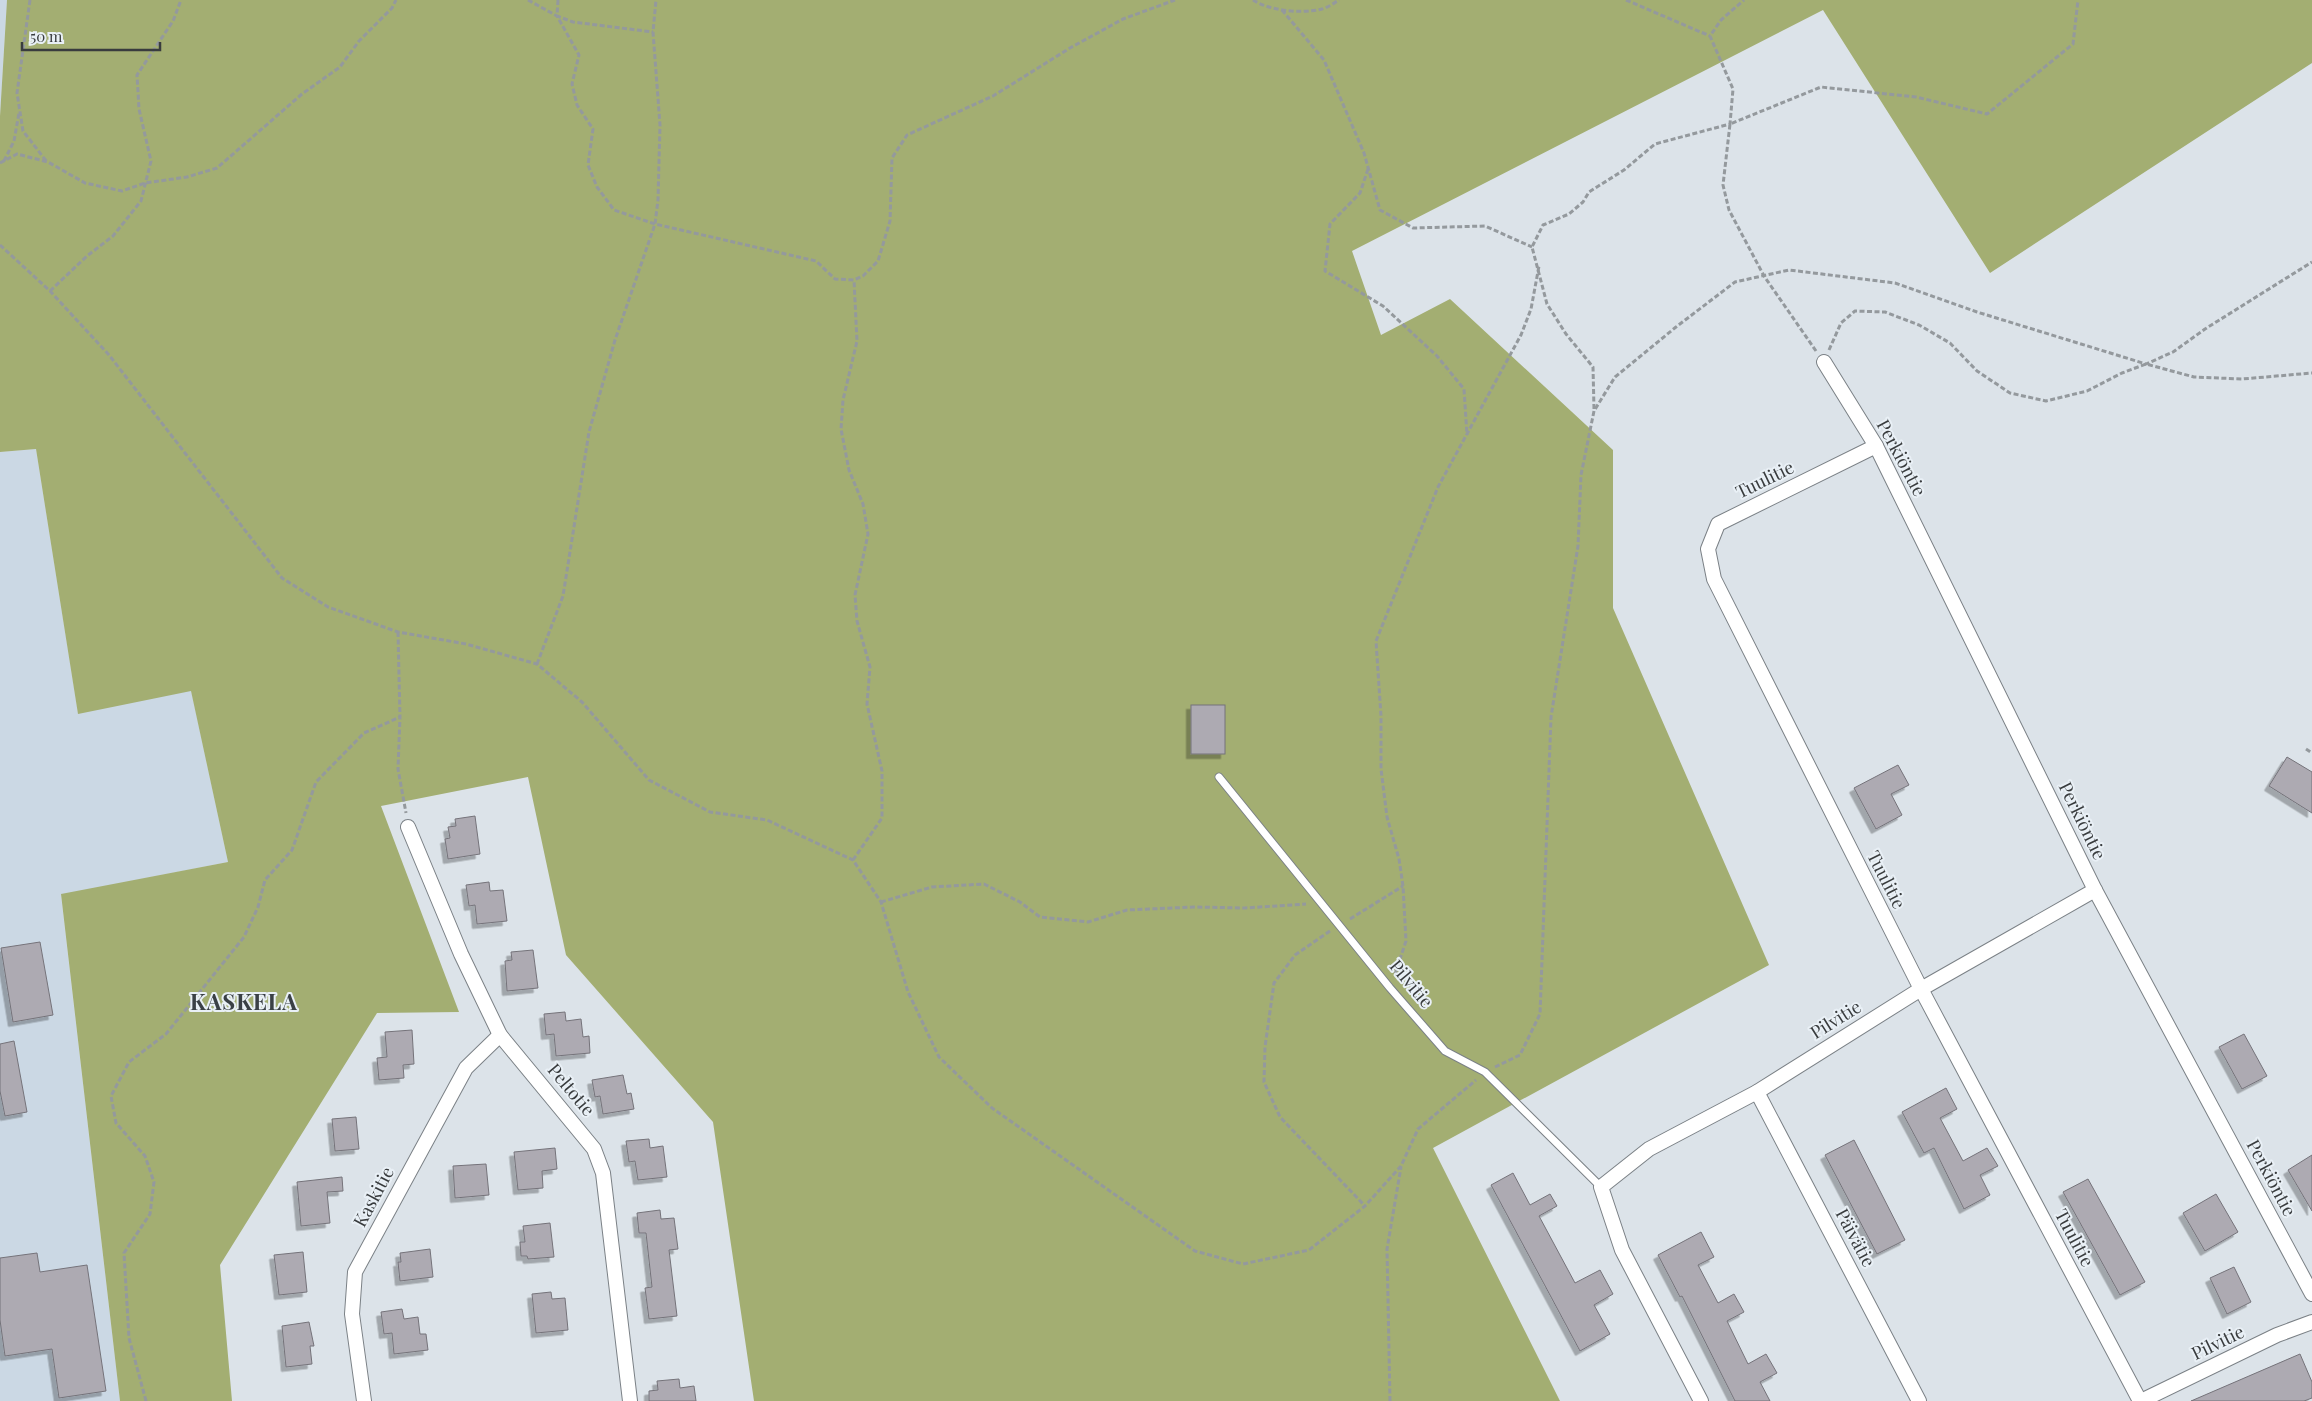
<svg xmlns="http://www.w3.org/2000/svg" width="2312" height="1401" font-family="'Playfair Display',serif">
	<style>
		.built { fill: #cbd8e4 }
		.forest { fill: #a3ae72 }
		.building { fill: #adaab2; stroke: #75737a; filter: url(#shadow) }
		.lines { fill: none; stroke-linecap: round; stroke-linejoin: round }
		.service-casing { stroke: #7b8186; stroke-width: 9 }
		.minor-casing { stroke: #7b8186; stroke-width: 16 }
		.path { stroke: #94999d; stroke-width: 3; stroke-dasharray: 5 2.5; stroke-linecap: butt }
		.service { stroke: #fff; stroke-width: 7 }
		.minor { stroke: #fff; stroke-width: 14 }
		.labels { text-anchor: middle; stroke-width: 4; stroke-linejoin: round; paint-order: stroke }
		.street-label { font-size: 18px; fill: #393c3e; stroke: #e9f0f6 }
		.district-label { font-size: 22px; font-weight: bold; letter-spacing: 1px; fill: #3a4045; stroke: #e9f0f6 }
	</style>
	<defs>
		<filter id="shadow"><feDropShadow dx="-4.5" dy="4.5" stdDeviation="0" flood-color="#0004"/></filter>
	</defs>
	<rect width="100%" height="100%" fill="#dce3e9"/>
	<g class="built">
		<path d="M0,0h7l-7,116z"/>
		<path d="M36,449l42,264 113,-23 37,172 -167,33 59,506h-120v-949z"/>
	</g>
	<path class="forest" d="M7,0h2305v63l-322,210 -167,-263 -471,241 29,84 69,-36 163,151v158l156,357 -336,183 127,253h-806l-41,-279 -147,-167 -38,-178 -147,29 78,206 -82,1 -157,252 12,136h-112l-59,-507 167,-32 -37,-171 -113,23 -42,-265 -36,3v-336z"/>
	<g class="building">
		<rect x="1191" y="705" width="34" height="49"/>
		<path d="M2287,757l25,15v41l-43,-27z"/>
		<path d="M1898,765l11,20 -18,9 11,21 -26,14 -22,-41z"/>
		<path d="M475,816l5,38 -32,5 -3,-20 5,-1 -2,-11 8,-1 -1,-7z"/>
		<path d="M489,882l1,9 13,-1 4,31 -30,3 -2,-19 -6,1 -3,-21z"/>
		<path d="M40,942l13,73 -40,7 -12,-74z"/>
		<path d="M533,950l5,38 -31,3 -2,-30 7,-1 -1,-8z"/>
		<path d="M565,1012l1,9 15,-2 2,18 6,-1 1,17 -34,3 -2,-22 -8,1 -2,-21z"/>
		<path d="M412,1030l2,34 -11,1 1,13 -25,2 -2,-22 10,-1 -2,-25z"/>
		<path d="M2244,1034l23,42 -25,13 -23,-42z"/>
		<path d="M14,1041l13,71 -22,4 -5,-25v-47z"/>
		<path d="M623,1075l4,19 4,-1 3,16 -31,5 -3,-18 -5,1 -3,-17z"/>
		<path d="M1946,1088l11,21 -17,9 23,43 24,-13 11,18 -18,9 10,20 -26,14 -30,-61 -10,5 -22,-41z"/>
		<path d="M356,1117l3,32 -24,2 -3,-32z"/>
		<path d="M649,1139l1,9 13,-2 4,31 -29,3 -3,-19 -6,1 -3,-21z"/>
		<path d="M1854,1140l51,100 -28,14 -52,-99z"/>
		<path d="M555,1148l2,21 -15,2 1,17 -25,2 -4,-38z"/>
		<path d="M2312,1155v56l-24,-41z"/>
		<path d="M486,1164l3,31 -34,3 -2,-32z"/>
		<path d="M1513,1173l17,32 20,-11 7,12 -18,10 36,67 25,-13 13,24 -19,11 16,29 -30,17 -89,-166z"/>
		<path d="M342,1177l1,14 -16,1 3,31 -29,3 -4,-44z"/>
		<path d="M2088,1179l57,103 -25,13 -57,-103z"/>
		<path d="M2216,1194l22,38 -33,19 -22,-38z"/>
		<path d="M660,1210l1,9 13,-1 4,31 -9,1 8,66 -28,3 -4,-31 7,-1 -6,-54h-7l-2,-20z"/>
		<path d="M550,1223l4,34 -26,2 -1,-3h-6l-1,-14h5l-2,-16z"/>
		<path d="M1701,1232l13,25 -16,8 20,38 16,-9 10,18 -17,9 21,43 18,-10 11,19 -17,9 10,19h-35l-53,-105 -2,1 -22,-42z"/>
		<path d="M430,1249l3,28 -33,4 -2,-19h3l-1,-9z"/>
		<path d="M303,1252l4,40 -28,3 -5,-40z"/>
		<path d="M37,1253l3,19 47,-7 19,126 -47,7 -7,-49 -47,7 -5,-36v-62z"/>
		<path d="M2234,1267l17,35 -24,12 -17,-36z"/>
		<path d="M551,1292l1,7 13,-1 3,32 -32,3 -4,-39z"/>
		<path d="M402,1309l2,10 14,-2 2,17h6l2,16 -34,4 -2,-21 -8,1 -3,-22z"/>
		<path d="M309,1322l5,24h-4l2,18 -26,3 -4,-41z"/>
		<path d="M2300,1354l12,28v16l-8,3h-113z"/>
		<path d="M679,1379l1,9 14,-2 2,15h-47v-10l9,-1 -1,-9z"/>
	</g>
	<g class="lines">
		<g class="service-casing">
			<path id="service" d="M1219,777l171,211 55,63 40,21 116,115"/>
		</g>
		<g class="minor-casing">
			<g id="minor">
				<path d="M1824,362l52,84 219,444 217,404"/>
				<path d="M1876,446l-158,78 -10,25 6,30 207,410 219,412"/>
				<path d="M408,827l53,127 39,81 94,114 9,24 27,228"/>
				<path d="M1757,1092l162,309"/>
				<path d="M364,1401l-12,-87 3,-42 111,-204 34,-33"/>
				<path d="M1701,1401l-79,-151 -21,-63 48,-38 108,-57 164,-103 174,-99"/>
				<path d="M2141,1401l136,-66 35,-13"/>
			</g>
		</g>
		<g class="path">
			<path d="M30,0l-13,93 6,38 24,31"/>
			<path d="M528,0l29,16 22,39 -7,29 5,21 16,24 -5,36 9,22 17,23 41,14 161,37 19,18 19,1 9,-4 15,-15 12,-40 2,-63 15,-23 86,-39 77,-48 53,-29 52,-19"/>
			<path d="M558,0l-1,16 16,6 80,10"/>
			<path d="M1253,0c17,11 49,14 69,9 5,-1 12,-6 17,-9"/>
			<path d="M1626,0l84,36"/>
			<path d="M1282,10l42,50 40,93 16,57 33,18 72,-2 47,21"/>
			<path d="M4,161l10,-20 5,-28"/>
			<path d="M0,163l17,-9 31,8 37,21 37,8 23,-8 42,-6 30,-9 85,-74 38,-27 19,-26 33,-33 4,-8"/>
			<path d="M1368,169l-8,24 -30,31 -5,47 58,35 54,50 27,33 3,46"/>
			<path d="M0,245l50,46 59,64 173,223 46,29 70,25 68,12 71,20 45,38 67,78 61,32 57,8 86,40 28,42 27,90 31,65 53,51 203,143 48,13 66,-14 56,-44 36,-40 17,-37 58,-49"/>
			<path d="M50,291l37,-35 26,-20 28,-35 10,-40 -12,-52 -2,-34 36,-54 8,-21"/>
			<path d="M1829,350l12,-27 14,-12 30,1 34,13 31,18 27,28 33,22 36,8 41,-10 35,-18 24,-9 48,13 48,2 70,-6"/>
			<path d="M1816,351l-52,-75 -35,-66 -6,-25 7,-61 91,-37 95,10 71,17 86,-70 5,-44"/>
			<path d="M1594,409l-1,-42 -27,-33 -19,-30 -15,-57 11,-22 26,-11 14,-12 6,-10 35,-22 31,-26 75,-20 3,-35 -23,-53 11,-16 23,-20"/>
			<path d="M398,632l2,85 -2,52 8,44"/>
			<path d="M537,664l26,-68 26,-164 26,-92 40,-116 3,-24 2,-75 -7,-93 3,-32"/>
			<path d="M2306,749l6,4"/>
			<path d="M853,860l29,-42v-47l-15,-67 3,-37 -13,-46 -2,-26 13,-61 -5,-30 -14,-34 -8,-41 2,-29 14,-59 -3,-61"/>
			<path d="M881,902l51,-15 52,-3 36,18 20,15 48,5 39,-12 67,-3 51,1 61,-4"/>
			<path d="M1350,919l53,-33"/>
			<path d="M1330,931l-35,24 -21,28 -9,64 -1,35 16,35 85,89"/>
			<path d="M1395,974l11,-33 -3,-55 -4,-27 -12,-42 -6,-48v-53l-5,-75 62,-154 83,-152 10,-26 8,-43"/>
			<path d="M1495,1067l25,-12 20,-41 11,-297 27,-171 3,-71 13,-64 21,-34 61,-50 59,-45 54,-12 106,13 82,29 169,52 27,-12 32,-23 107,-67"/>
			<path d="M146,1401l-17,-63 -5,-85 26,-39 4,-32 -9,-26 -29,-33 -5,-27 18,-34 37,-28 78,-97 14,-30 7,-27 27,-30 24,-68 48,-49 36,-16"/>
			<path d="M1390,1401l-3,-152 14,-82"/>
		</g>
		<use href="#service" class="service"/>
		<use href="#minor" class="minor"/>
	</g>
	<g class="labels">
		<g class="street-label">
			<text transform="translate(1901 458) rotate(62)" y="6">Perkiöntie</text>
			<text transform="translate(1765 480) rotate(-26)" y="6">Tuulitie</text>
			<text transform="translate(2082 821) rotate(64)" y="6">Perkiöntie</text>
			<text transform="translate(1886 880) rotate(63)" y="6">Tuulitie</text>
			<text transform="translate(1411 984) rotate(50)" y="6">Pilvitie</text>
			<text transform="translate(1836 1020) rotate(-32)" y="6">Pilvitie</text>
			<text transform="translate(571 1090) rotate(50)" y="6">Peltotie</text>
			<text transform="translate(2271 1178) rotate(62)" y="6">Perkiöntie</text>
			<text transform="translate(374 1197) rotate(-62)" y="6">Kaskitie</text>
			<text transform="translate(1855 1238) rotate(62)" y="6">Päivätie</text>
			<text transform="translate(2074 1238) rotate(62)" y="6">Tuulitie</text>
			<text transform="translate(2218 1343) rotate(-26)" y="6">Pilvitie</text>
		</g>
		<g class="district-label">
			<text x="244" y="1010">KASKELA</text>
		</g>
	</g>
	<path d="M22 42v8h138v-8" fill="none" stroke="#393c3e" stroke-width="2.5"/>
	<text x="30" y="42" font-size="15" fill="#393c3e" stroke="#e9f0f6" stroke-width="4" paint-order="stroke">50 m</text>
</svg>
